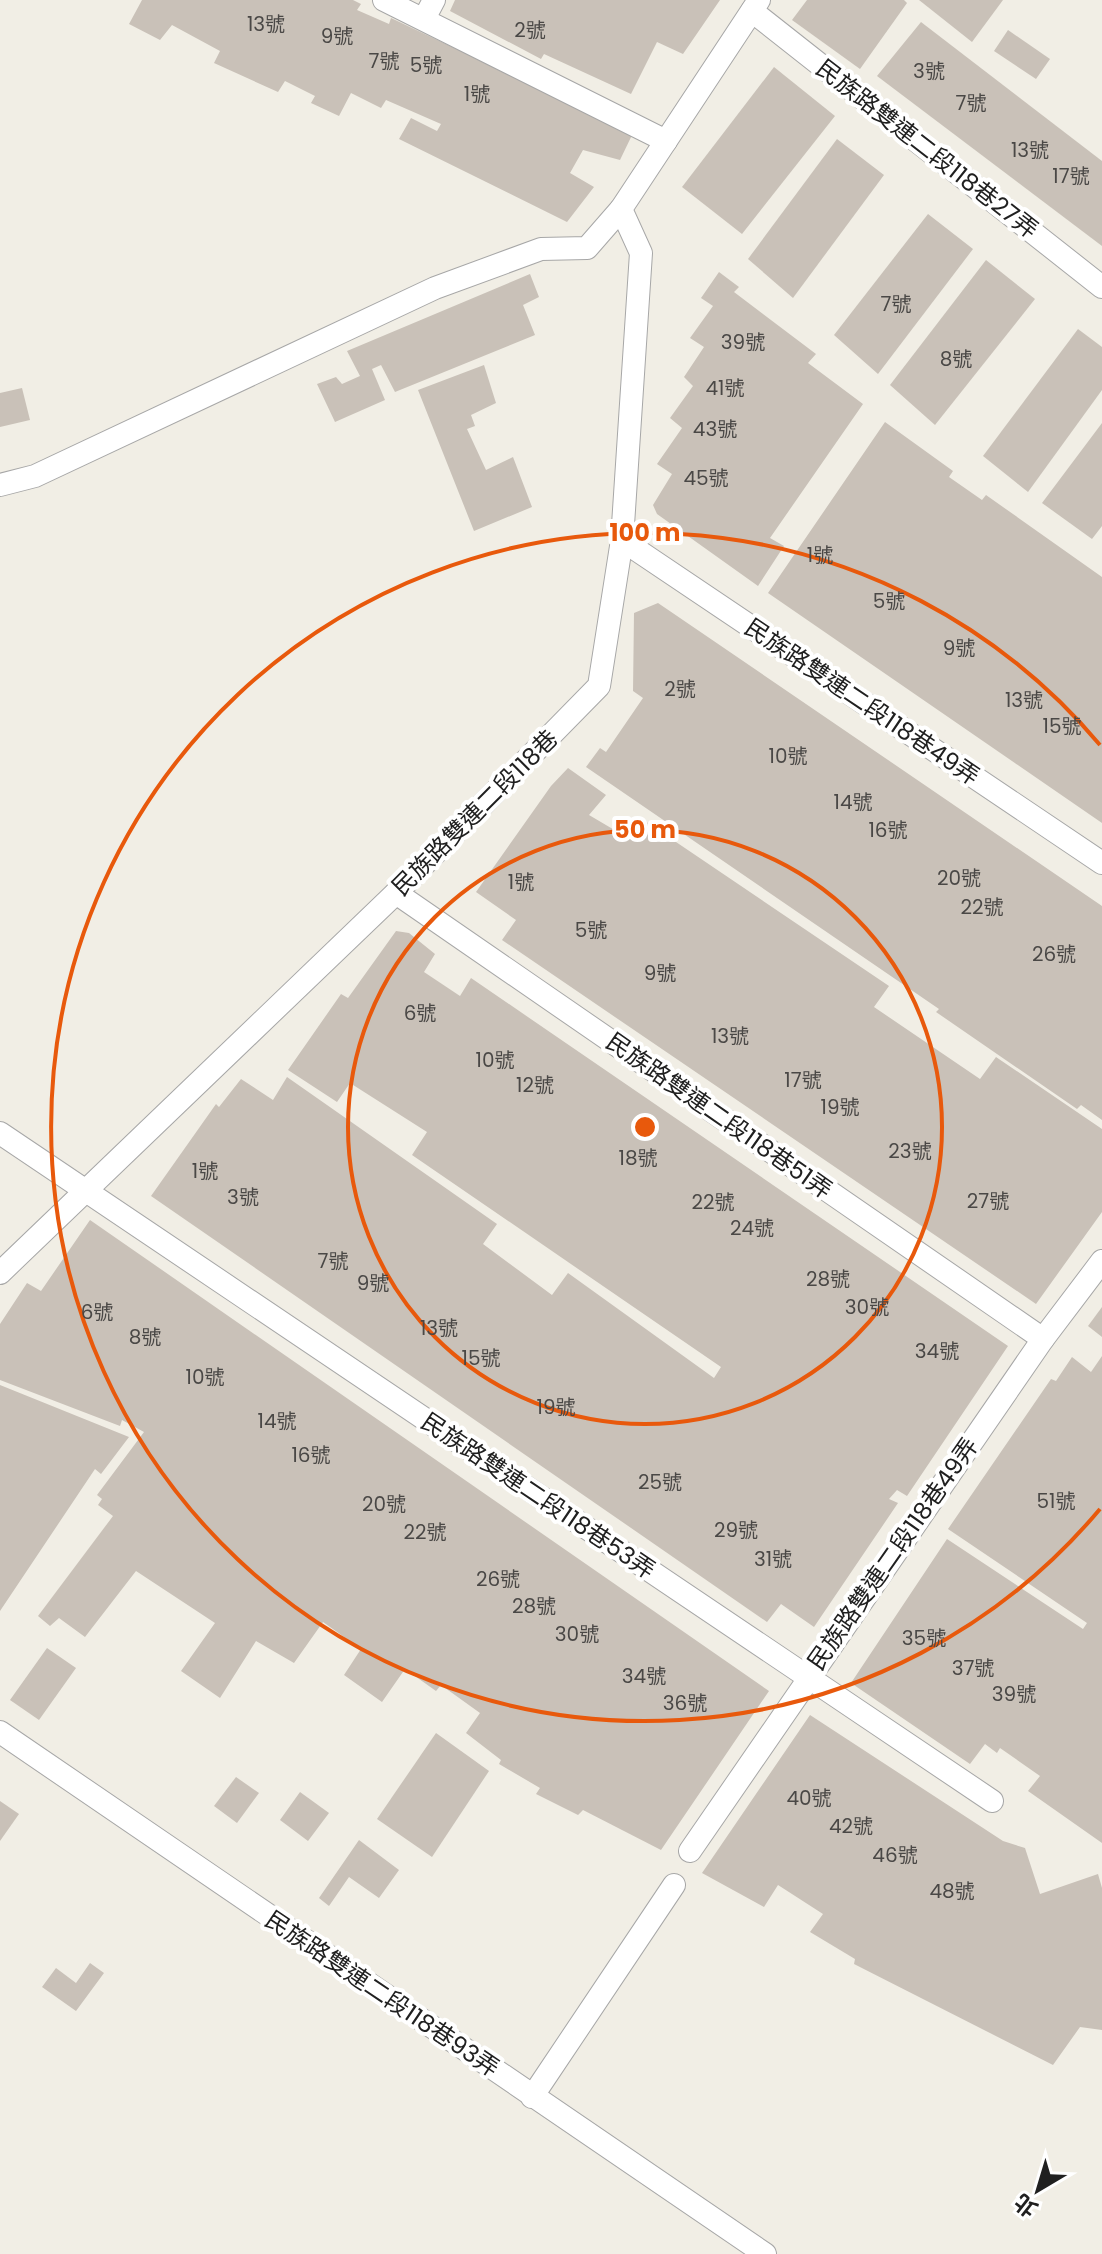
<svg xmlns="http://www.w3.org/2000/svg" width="1102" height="2254" font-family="Poppins,'Noto Sans TC',sans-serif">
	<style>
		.building { fill: #c9c1b8 }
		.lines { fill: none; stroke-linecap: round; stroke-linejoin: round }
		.service-casing { stroke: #a7a7a7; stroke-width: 24 }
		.service { stroke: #fff; stroke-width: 22 }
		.ring { fill: none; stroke: #e8590c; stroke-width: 4 }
		.labels { text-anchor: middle; stroke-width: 8; stroke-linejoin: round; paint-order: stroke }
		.number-label { font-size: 20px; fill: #4a4846 }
		.street-label { font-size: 24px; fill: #202020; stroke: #fff }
		.centre { fill: #e8590c; stroke: #fff; stroke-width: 4 }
		.ring-label { font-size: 24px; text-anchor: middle; font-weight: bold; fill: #e8590c; stroke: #fff; stroke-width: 8; stroke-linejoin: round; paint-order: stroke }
	</style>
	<rect width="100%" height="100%" fill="#f1eee5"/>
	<g class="building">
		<path d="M142,0h211l8,4 -4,6 32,14 2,-6 242,115 -13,27 -37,-10 -13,23 24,14 -27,35 -168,-83 12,-21 26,13 4,-7 -55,-24 -5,8 -30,-15 -12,23 -28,-13 4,-7 -30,-15 -7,11 -64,-29 6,-12 -48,-26 -12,15 -31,-16z"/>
		<path d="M455,0h265l-37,54 -26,-12 -26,52 -87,-40 -3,5 -91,-48z"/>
		<path d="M807,0h97l3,3 -47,66 -68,-49z"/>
		<path d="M919,0h84l-31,42z"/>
		<path d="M921,22l181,139v85l-225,-170z"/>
		<path d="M1008,30l42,29 -14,20 -42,-28z"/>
		<path d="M774,67l61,49 -93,118 -60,-47z"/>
		<path d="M837,139l47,36 -91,123 -45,-39z"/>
		<path d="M928,214l45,35 -95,125 -44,-39z"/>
		<path d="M986,260l49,39 -100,126 -45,-40z"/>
		<path d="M719,272l20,15 -5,5 82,62 -8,9 55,41 -93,134 14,8 -26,40 -101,-72 -4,-9 19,-31 -15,-10 25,-36 -12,-10 23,-32 -9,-9 20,-30 -14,-9 23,-32 -12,-8z"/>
		<path d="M530,274l9,23 -16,8 12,30 -140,57 -14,-27 -9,4 13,31 -50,22 -18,-38 19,-7 6,7 18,-8 -13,-25z"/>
		<path d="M1078,329l24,18v43l-74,102 -45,-36z"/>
		<path d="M484,365l12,38 -25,12 4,11 -8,3 19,41 27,-13 19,50 -58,24 -56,-141z"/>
		<path d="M22,388l8,32 -30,7v-34z"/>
		<path d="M885,422l68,49 -4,6 33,23 4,-5 116,82v246l-334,-230z"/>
		<path d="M1102,423v103l-10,13 -50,-36z"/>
		<path d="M658,603l444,303v214l-21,-15 -4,4 -141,-97 3,-3 -353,-242 14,-19 6,4 37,-54 -10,-7 1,-78z"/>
		<path d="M568,768l38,27 -17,20 39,23 14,-19 247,167 -15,21 106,72 16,-22 106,72v83l-66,92 -534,-364 14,-20 -40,-28 75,-106z"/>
		<path d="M396,931l13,2 26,21 -11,18 36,24 11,-18 537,368 -101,150 -10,-6 -8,9 9,4 -84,124 -33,-23 -14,18 -616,-426 65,-92 3,3 22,-28 32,21 14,-23 210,147 -14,20 69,51 16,-22 146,105 7,-11 -309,-212 15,-23 -77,-49 -13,19 -49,-32 53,-76 7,4z"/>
		<path d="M90,1220l679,471 -108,159 -78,-40 -5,5 -42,-21 4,-6 -41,-24 2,-4 -35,-27 14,-20 -39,-28 -5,6 -31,-22 -23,33 -38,-27 17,-26 -38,-27 -29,41 -38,-22 -36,57 -39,-27 34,-48 -79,-52 -51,66 -26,-19 -9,8 -12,-10 75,-100 -15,-11 4,-6 -5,-4 47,-63 -22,-12 -2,6 -120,-46v-56l27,-41 14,8z"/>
		<path d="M1102,1307v30l-14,-11z"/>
		<path d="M1102,1356v487l-74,-52 12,-15 -40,-28 -3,5 -12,-9 -15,20 -119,-81 96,-144 136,90 4,-6 -139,-94 103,-150 5,2 16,-24 19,15z"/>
		<path d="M0,1385l129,52 -28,37 -6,-5 -95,142z"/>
		<path d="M47,1648l29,20 -37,52 -29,-20z"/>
		<path d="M810,1715l193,126 22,7 15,46 58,-20 4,14v142l-22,-3 -27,38 -199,-101 1,-5 -45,-27 13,-18 -45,-29 -14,22 -62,-34z"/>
		<path d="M436,1733l53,38 -57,86 -55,-38z"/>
		<path d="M236,1777l23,16 -22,30 -23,-17z"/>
		<path d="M300,1792l29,21 -21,28 -28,-21z"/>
		<path d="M0,1801l19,13 -19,27z"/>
		<path d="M359,1840l40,30 -20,28 -30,-21 -20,29 -10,-8z"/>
		<path d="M90,1963l14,10 -28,38 -34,-24 14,-19 20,15z"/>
	</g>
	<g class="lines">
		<g class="service-casing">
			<g id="service">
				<path d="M384,0l282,141"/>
				<path d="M752,11l350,276"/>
				<path d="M424,19l10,-19"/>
				<path d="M0,485l35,-9 400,-188 106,-39 46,-1 34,-39"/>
				<path d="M622,540l480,323"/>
				<path d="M396,893l647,446"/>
				<path d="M0,1133l992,668"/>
				<path d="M0,1273l396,-380 203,-207 23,-146 19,-287 -20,-44 138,-209"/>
				<path d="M0,1732l765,522"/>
				<path d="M690,1851l353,-512 59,-78"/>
				<path d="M532,2097l142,-212"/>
			</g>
		</g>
		<use href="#service" class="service"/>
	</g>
	<g class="ring">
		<circle cx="645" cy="1127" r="297"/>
		<path d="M1100 1509A594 594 0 1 1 1100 745"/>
	</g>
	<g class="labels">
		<g class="number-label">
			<text x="266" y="31">13號</text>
			<text x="530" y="37">2號</text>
			<text x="337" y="43">9號</text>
			<text x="384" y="68">7號</text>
			<text x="426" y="72">5號</text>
			<text x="929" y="78">3號</text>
			<text x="477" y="101">1號</text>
			<text x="971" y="110">7號</text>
			<text x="1030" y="157">13號</text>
			<text x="1071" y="183">17號</text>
			<text x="896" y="311">7號</text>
			<text x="743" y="349">39號</text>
			<text x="956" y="366">8號</text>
			<text x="725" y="395">41號</text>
			<text x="715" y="436">43號</text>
			<text x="706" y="485">45號</text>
			<text x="820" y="562">1號</text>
			<text x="889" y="608">5號</text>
			<text x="959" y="655">9號</text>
			<text x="680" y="696">2號</text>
			<text x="1024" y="707">13號</text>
			<text x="1062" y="733">15號</text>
			<text x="788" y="763">10號</text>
			<text x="853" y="809">14號</text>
			<text x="888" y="837">16號</text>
			<text x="959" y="885">20號</text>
			<text x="521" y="889">1號</text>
			<text x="982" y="914">22號</text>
			<text x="591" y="937">5號</text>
			<text x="1054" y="961">26號</text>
			<text x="660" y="980">9號</text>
			<text x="420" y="1020">6號</text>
			<text x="730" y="1043">13號</text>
			<text x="495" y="1067">10號</text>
			<text x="803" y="1087">17號</text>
			<text x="535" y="1092">12號</text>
			<text x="840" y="1114">19號</text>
			<text x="910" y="1158">23號</text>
			<text x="638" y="1165">18號</text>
			<text x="205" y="1178">1號</text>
			<text x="243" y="1204">3號</text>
			<text x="988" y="1208">27號</text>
			<text x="713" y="1209">22號</text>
			<text x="752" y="1235">24號</text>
			<text x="333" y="1268">7號</text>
			<text x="828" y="1286">28號</text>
			<text x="373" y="1290">9號</text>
			<text x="867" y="1314">30號</text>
			<text x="97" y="1319">6號</text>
			<text x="439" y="1335">13號</text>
			<text x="145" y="1344">8號</text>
			<text x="937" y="1358">34號</text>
			<text x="481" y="1365">15號</text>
			<text x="205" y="1384">10號</text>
			<text x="556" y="1414">19號</text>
			<text x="277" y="1428">14號</text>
			<text x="311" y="1462">16號</text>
			<text x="660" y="1489">25號</text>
			<text x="1056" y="1508">51號</text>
			<text x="384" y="1511">20號</text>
			<text x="736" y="1537">29號</text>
			<text x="425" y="1539">22號</text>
			<text x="773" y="1566">31號</text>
			<text x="498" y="1586">26號</text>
			<text x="534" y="1613">28號</text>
			<text x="577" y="1641">30號</text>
			<text x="924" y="1645">35號</text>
			<text x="973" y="1675">37號</text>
			<text x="644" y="1683">34號</text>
			<text x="1014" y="1701">39號</text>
			<text x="685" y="1710">36號</text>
			<text x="809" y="1805">40號</text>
			<text x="851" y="1833">42號</text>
			<text x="895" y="1862">46號</text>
			<text x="952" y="1898">48號</text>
		</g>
		<g class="street-label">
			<text transform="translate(927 149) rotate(38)" y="8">民族路雙連二段118巷27弄</text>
			<text transform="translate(862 702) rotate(34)" y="8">民族路雙連二段118巷49弄</text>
			<text transform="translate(475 813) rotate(-45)" y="8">民族路雙連二段118巷</text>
			<text transform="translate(719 1116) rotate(35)" y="8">民族路雙連二段118巷51弄</text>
			<text transform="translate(538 1496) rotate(34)" y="8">民族路雙連二段118巷53弄</text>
			<text transform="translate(893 1554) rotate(-55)" y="8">民族路雙連二段118巷49弄</text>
			<text transform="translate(382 1994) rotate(34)" y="8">民族路雙連二段118巷93弄</text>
		</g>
	</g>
	<circle cx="645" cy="1127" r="12" class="centre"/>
	<g class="ring-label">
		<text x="645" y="541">100 m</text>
		<text x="645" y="838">50 m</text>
	</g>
	<g transform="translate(1038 2190) rotate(218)" stroke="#ffffff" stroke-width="6" paint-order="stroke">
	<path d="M0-6L14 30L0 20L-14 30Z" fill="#202020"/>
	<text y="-12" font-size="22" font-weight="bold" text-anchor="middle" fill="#202020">北</text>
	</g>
</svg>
